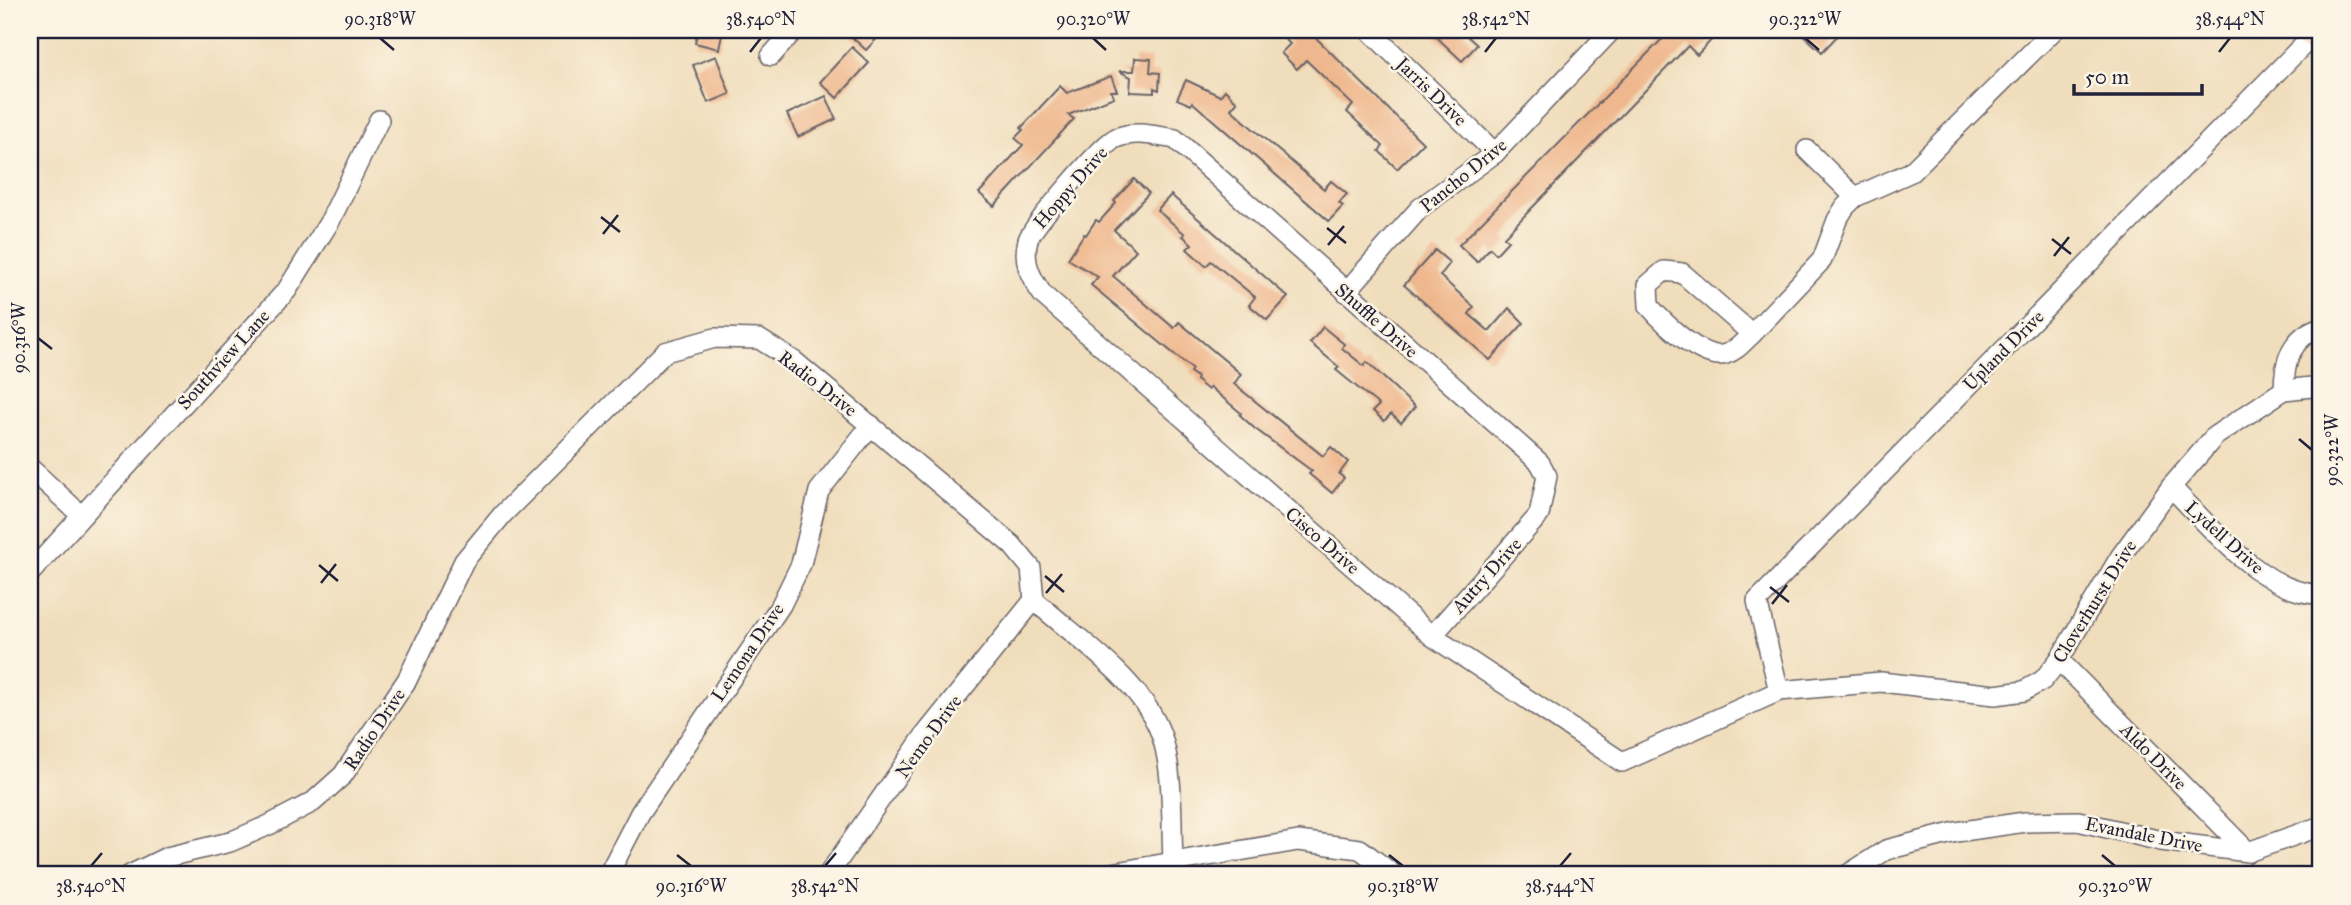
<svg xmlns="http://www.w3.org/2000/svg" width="2351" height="905" font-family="'IM FELL Great Primer',serif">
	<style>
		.building { fill: #efb78d }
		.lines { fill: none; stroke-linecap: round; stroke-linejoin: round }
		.street-casing { stroke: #6a6368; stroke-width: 22 }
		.secondary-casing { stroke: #6a6368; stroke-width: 29 }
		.street { stroke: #fff; stroke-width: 19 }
		.secondary { stroke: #fce5cf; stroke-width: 26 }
		.ticks { fill: none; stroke: #22223b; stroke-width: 2.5 }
		.labels { text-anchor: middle; stroke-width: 5; stroke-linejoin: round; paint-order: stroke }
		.street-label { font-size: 19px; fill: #22223b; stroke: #fcf5e5 }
		.neatline { fill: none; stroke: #22223b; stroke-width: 2.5 }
		.ticks-label { font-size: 18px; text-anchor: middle; fill: #22223b }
	</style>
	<rect width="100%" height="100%" fill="#fcf5e5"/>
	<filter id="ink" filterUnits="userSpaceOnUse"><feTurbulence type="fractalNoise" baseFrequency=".0143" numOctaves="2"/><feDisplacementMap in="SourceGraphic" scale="14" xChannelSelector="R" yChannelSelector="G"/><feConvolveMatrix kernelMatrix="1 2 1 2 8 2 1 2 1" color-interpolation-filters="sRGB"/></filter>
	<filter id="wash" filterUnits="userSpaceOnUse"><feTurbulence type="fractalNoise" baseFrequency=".00686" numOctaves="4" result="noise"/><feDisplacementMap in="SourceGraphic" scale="28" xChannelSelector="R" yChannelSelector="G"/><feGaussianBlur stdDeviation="1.57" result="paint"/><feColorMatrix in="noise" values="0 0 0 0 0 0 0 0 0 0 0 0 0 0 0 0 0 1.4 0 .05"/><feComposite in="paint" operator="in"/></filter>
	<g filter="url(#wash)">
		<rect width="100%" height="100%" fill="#f0ddbb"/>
		<g id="blocks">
			<g class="building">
				<path d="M698,30h25l-4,19 -24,-6z"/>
				<path d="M844,30h41l-19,20z"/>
				<path d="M1276,30h32l115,113 -26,26 -18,-18 4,-5 -36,-34 6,-7 -47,-45 -9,9 -16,-16 9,-9z"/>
				<path d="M1429,30h32l16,15 -15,16z"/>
				<path d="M1671,30h50l-24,25 -9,-9 -184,191 4,4 -12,13 -6,-6 -13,14 -18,-17z"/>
				<path d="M1798,30h45l-21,22z"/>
				<path d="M852,47l17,16 -32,35 -17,-16z"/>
				<path d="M716,56l14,38 -22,9 -15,-38z"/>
				<path d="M1135,58l16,1 -1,13 10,1 -1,17 -5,-2v5l-24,-1 1,-15 -12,-6h15z"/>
				<path d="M1111,76l6,15h-6l3,6 -46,18 6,4 -80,87 -15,-13 44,-48 -8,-7 8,-8 -2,-2 39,-42 7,7z"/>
				<path d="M1186,80l34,16 5,-6 12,12 -6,7 21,19 72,61 7,-8 16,13 -8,9 4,3 -14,15 -137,-119 -1,3 -14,-6z"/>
				<path d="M826,96l10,23 -38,18 -11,-23z"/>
				<path d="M1134,179l15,14 -35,37 22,20 -23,26 61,52 5,-6 62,52 -7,10 89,72 8,-9 17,15 -9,12 5,4 -12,15 -23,-19 3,-3 -58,-43 -14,-13 1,-2 -31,-26 -2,3 -12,-10 1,-3 -7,-5 2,-3 -101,-84 7,-8 -30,-18 16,-25 2,1 10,-15 3,2 17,-19 -2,-2z"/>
				<path d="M1171,195l117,102 -21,23 -18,-15 6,-8 -44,-36 -5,5 -19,-17 5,-5 -9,-8 2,-2 -28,-24z"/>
				<path d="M1435,250l15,13 -10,13 34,31 -5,7 20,17 20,-23 15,15 -34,37 -86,-75z"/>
				<path d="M1323,327l21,17 -2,4 22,18 3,-4 48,45 -14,16 -10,-9 -7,7 -11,-10 6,-6 -43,-35 3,-3 -29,-24z"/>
			</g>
		</g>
	</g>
	<g filter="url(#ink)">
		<use href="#blocks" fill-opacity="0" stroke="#6a6368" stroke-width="2"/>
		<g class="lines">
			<g class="street-casing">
				<g id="street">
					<path d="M1369,30l126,123"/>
					<path d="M771,56l23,-26"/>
					<path d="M1807,150l48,47"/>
					<path d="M1664,271l18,2 70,61c-8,7 -15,17 -26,20 -23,8 -63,-32 -77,-48l-1,-21z"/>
					<path d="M1346,292l74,-84 75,-55 117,-123"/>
					<path d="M1752,334l70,-74 15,-40 8,-13 10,-10 56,-25 143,-142"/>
					<path d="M2284,390c0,-29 7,-53 37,-63"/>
					<path d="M30,468l51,47"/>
					<path d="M2171,487c37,37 94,109 150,107"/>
					<path d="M30,573l257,-283 43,-69 49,-101"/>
					<path d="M1432,636l107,-121 8,-39 -7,-13 -365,-324c-20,-3 -40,-9 -59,-1 -12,4 -85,89 -88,102 -6,22 3,38 15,55l389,341 190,126 157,-71 102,-9 114,13 29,-4 19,-11 16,-20 61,-103 51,-70 44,-51 69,-46 37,-4"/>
					<path d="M2059,660l189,192"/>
					<path d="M1779,691l-22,-90 557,-567"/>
					<path d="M130,875l37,-18 63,-15 39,-17 44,-23 30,-27 64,-95 57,-119 39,-47 162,-162 50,-14 44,1 35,22 218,184 19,23 3,32c42,38 110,82 128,137 12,38 9,85 11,125l125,-21 62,8 34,26"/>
					<path d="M608,875l32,-62 141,-208 20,-41 18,-73 52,-66"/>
					<path d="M828,875l97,-140 109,-135"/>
					<path d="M1100,875l73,-13"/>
					<path d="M1847,875l39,-25 70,-18 69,-10 53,-1 83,20 87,11 73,-26"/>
				</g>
			</g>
			<g class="secondary-casing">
				<path id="secondary" d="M2310,30l11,10"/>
			</g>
			<use href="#street" class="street"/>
			<use href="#secondary" class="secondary"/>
		</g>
	</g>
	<path class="ticks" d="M380,38l14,12M1093,38l13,12M1805,38l14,12M750,52l11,-14M1485,52l11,-14M2219,52l11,-14M601,217l19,15M1327,228l19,15M603,234l15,-19M2052,239l19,15M1328,245l16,-19M2054,256l15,-19M38,338l14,11M2299,439l13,11M319,565l19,16M1045,576l19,16M321,583l15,-19M1770,587l19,15M1046,593l16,-19M1772,604l15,-19M677,855l14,11M1389,855l14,11M2102,855l13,11M91,866l11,-13M825,866l11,-13M1560,866l11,-13"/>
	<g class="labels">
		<g class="street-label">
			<text transform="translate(1432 91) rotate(44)" y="7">Jarris Drive</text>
			<text transform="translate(1463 175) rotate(-39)" y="7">Pancho Drive</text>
			<text transform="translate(1070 187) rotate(-49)" y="7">Hoppy Drive</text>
			<text transform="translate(1377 320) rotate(41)" y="7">Shuffle Drive</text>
			<text transform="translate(2003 350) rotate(-45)" y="7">Upland Drive</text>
			<text transform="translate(223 359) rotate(-48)" y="7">Southview Lane</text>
			<text transform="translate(818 383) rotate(38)" y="7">Radio Drive</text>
			<text transform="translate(2225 537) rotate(42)" y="7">Lydell Drive</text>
			<text transform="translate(1323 540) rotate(41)" y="7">Cisco Drive</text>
			<text transform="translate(1486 575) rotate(-48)" y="7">Autry Drive</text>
			<text transform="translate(2094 601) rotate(-58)" y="7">Cloverhurst Drive</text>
			<text transform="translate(747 652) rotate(-56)" y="7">Lemona Drive</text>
			<text transform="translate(374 729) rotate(-56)" y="7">Radio Drive</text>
			<text transform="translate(928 736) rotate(-54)" y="7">Nemo Drive</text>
			<text transform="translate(2154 756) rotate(45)" y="7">Aldo Drive</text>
			<text transform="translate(2144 834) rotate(11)" y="7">Evandale Drive</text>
		</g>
	</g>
	<rect width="2351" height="905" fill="none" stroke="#fcf5e5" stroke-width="77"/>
	<path d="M2074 84v10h128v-10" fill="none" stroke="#22223b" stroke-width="3.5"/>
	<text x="2085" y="84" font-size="21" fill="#22223b" stroke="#fcf5e5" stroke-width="5" paint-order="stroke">50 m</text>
	<rect x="38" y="38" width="2274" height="828" class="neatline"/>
	<g class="ticks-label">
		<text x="380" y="25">90.318°W</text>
		<text x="761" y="25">38.540°N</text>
		<text x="1093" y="25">90.320°W</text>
		<text x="1496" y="25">38.542°N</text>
		<text x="1805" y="25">90.322°W</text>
		<text x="2230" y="25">38.544°N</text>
		<text transform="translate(19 338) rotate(-90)" y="6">90.316°W</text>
		<text transform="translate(2332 450) rotate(-90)" y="6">90.322°W</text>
		<text x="91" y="892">38.540°N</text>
		<text x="691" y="892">90.316°W</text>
		<text x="825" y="892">38.542°N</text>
		<text x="1403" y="892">90.318°W</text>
		<text x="1560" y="892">38.544°N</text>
		<text x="2115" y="892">90.320°W</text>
	</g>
</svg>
